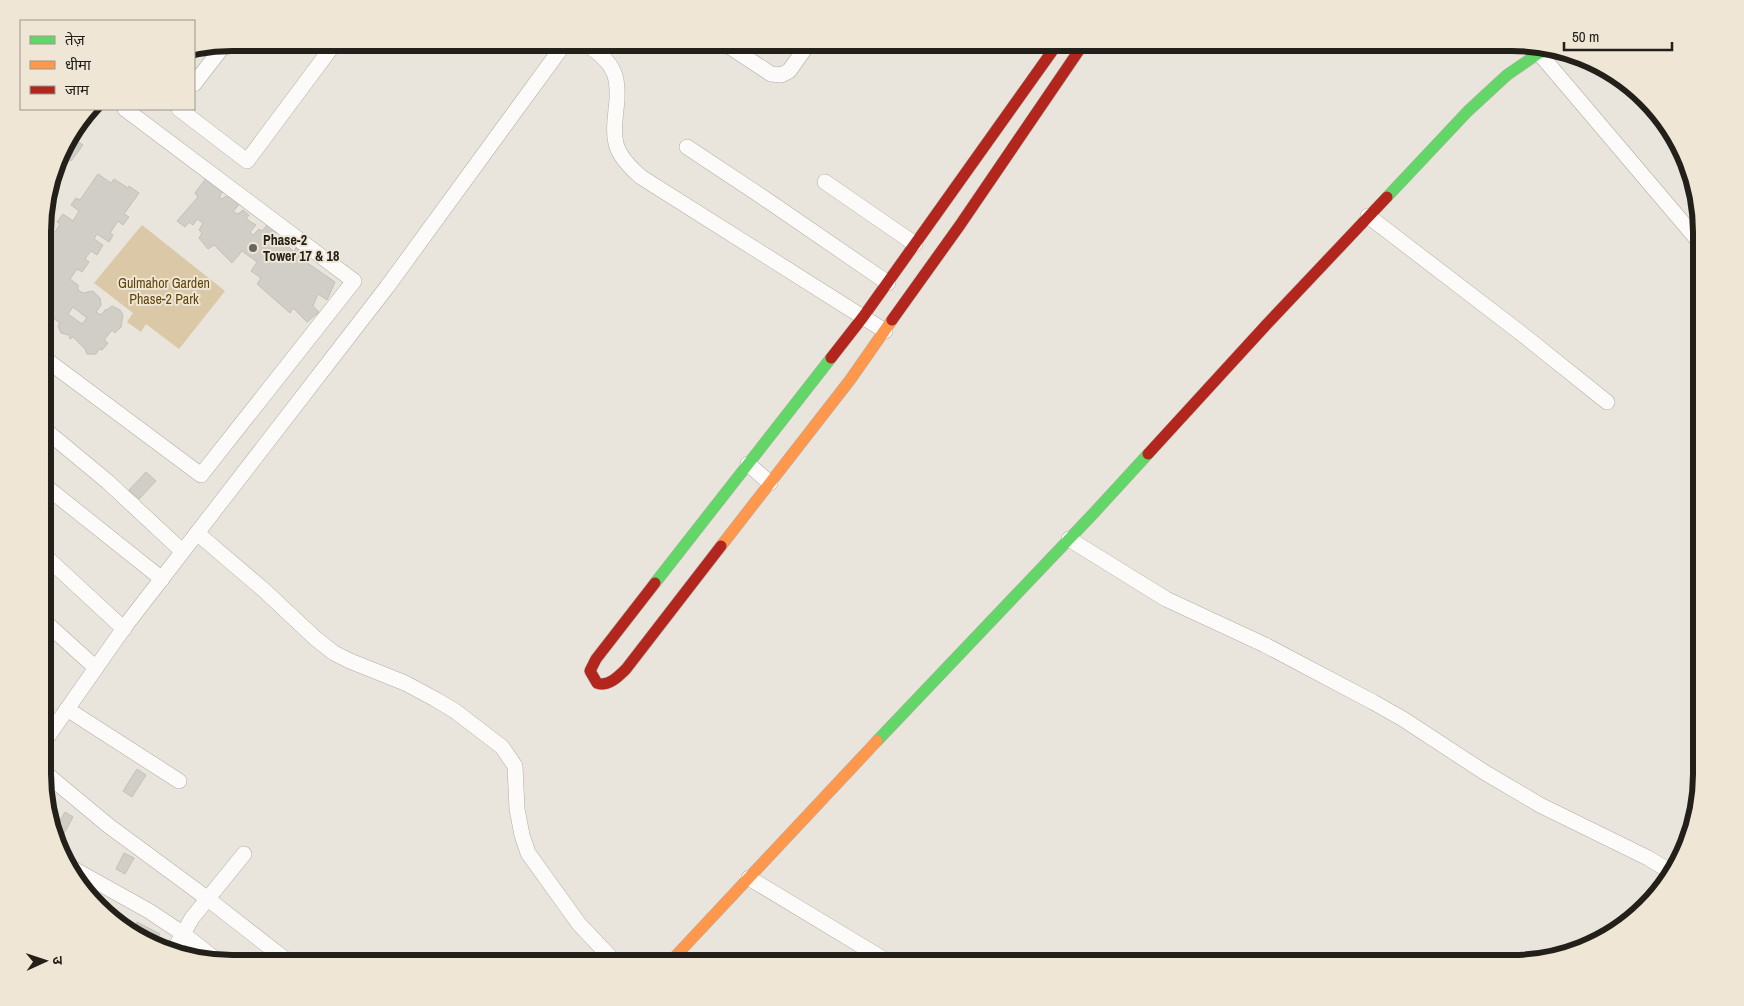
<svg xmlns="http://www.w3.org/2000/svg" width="1744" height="1006" font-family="'Archivo Narrow','Noto Sans Devanagari',sans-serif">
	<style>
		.green { fill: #dbc8a7 }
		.building { fill: #d1cec7; stroke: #c3c0b9; fill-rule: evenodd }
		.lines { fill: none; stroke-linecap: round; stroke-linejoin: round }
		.street-casing { stroke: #b1ada6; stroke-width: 16 }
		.fast-casing { stroke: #b1ada6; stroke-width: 12 }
		.slow-casing { stroke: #b1ada6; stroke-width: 12 }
		.jam-casing { stroke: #b1ada6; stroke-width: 12 }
		.street { stroke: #fcfbfa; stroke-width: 15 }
		.fast { stroke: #63d668; stroke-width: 11 }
		.slow { stroke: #ff974d; stroke-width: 11 }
		.jam { stroke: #b3261e; stroke-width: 11 }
		.poi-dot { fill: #68655e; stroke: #efe6d6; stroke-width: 2 }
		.labels { text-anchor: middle; stroke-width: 4; stroke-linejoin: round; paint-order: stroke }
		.poi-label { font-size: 14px; font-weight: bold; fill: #23201a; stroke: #efe6d6; text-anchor: start }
		.park-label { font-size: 14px; fill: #614609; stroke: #efe6d6 }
		.rim { fill: none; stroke: #23201a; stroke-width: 6 }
	</style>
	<rect width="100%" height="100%" fill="#e9e5dc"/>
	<path class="green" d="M142,225l83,66 -46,58 -33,-25 -5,8 -14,-10 6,-9 -39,-30z"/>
	<g class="building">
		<path d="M71,137l12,8 -12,16 -7,-5 -8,11 7,5 -11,17 -2,-1 12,-40z"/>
		<path d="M98,174l13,9 3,-4 14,9 1,-2 10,7 -15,21 5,3 -6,8 -5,-4 -8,12 3,2 -4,7 -12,-8 -3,5 9,6 -6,10 -6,-4 -6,8 4,3 -7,10 -5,-3 -7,10 8,6v5l5,3 10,-2 7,7 1,7 -5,7 5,3 5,-6 1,1 5,-4 8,4 3,5 -2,12 -6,6 -3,-3 -8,10 4,3 -6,7 -3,-1 -3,5h-9l-2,-5 -12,-12 -3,2 -1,-4 -8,-2 -3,-7 2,-3 -16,-11v-63l3,2 4,-5 -6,-5 7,-11 3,2 5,-8 -3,-2 6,-8 10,7 6,-10 -8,-6 5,-7 4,2zM73,307l14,11 -5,6 -14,-10z"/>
		<path d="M207,177l17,13 -5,7 3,2 4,-3 2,2 3,-4 8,10 -6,8 5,2 5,-4 6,5 -3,4 10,6 -6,7 3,3 6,-6 3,2 6,-7 9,7 -5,6 3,3 3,-4 3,3 5,-7 9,8 -6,7 5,5 3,-6 10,8 -4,6 32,22 -8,18 -9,-6 -5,12 6,6 -12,10 -14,-14 -3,5 -33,-29 4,-6 -10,-7 6,-9 -15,-11 -10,12 -18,-18 -6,4 -9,-11 3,-5 -3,-3 4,-7 -6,-4 -4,6 -4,-3 -4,5 -8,-6 21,-24 -3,-4z"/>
		<path d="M146,472l10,9 -17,18 -10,-9z"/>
		<path d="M137,769l9,6 -14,22 -9,-6z"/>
		<path d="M65,812l8,5 -13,24 -5,-12z"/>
		<path d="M124,853l10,5 -9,16 -9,-5z"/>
		<path d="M137,922l23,12 -6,11 -17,-7 -5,-5z"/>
	</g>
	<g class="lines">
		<g class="street-casing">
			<g id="street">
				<path d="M585,43c11,8 24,17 29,30 4,9 3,19 3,27 -4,39 -7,50 24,77l244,154"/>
				<path d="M724,43l47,31 10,1 8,-4 20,-28"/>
				<path d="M1526,44l13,9 162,191"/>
				<path d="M194,84l31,-40"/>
				<path d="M179,109l68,52 88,-118"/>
				<path d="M687,147l74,49 127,87"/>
				<path d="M825,182l90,62"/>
				<path d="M1368,216l154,118 85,68"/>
				<path d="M44,358l157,117 153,-194 -229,-172"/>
				<path d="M44,429l64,53 74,69"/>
				<path d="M748,464l22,19"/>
				<path d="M44,485l118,94"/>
				<path d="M197,533l68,58 50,47 19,15 16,8 55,22 30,16 20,12 47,36 13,19 2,43 5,26 6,18 51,71 37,39"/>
				<path d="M1069,539l97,60 99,46 108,57 30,17 81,53 56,33 108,53 25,15"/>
				<path d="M44,555l80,74"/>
				<path d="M44,621l52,47"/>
				<path d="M67,709l112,72"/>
				<path d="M44,742l82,-117 261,-338 178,-244"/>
				<path d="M44,772l65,54 99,73 82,64"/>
				<path d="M70,867l79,44 33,22 37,29"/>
				<path d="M749,878l141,85"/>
				<path d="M172,953l20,-35 52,-64"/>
			</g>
		</g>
		<g class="fast-casing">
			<g id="fast">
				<path d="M1387,197l81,-86 39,-36 32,-22 18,-5"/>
				<path d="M655,583l176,-225"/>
				<path d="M877,741l215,-226 56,-61"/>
			</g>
		</g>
		<g class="slow-casing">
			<g id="slow">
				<path d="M721,546l129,-166 42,-60"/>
				<path d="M669,963l208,-222"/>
			</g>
		</g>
		<g class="jam-casing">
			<g id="jam">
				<path d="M892,320l68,-95 124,-182"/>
				<path d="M831,358l32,-41 195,-274"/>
				<path d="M1148,454l119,-130 120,-127"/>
				<path d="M655,583l-59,76 -6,12 7,12c11,4 21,-6 29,-14l95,-123"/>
			</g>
		</g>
		<use href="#street" class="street"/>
		<use href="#fast" class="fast"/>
		<use href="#slow" class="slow"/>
		<use href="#jam" class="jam"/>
	</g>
	<circle class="poi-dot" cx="253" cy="248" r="5"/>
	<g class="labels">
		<g class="poi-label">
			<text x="263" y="245">Phase-2<tspan x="263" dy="16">Tower 17 &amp; 18</tspan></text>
		</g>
		<g class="park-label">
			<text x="164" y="288">Gulmahor Garden<tspan x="164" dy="16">Phase-2 Park</tspan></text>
		</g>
	</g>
	<path d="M0 0H1744V1006H0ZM232 51H1512A181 181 0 0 1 1693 232V774A181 181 0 0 1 1512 955H232A181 181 0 0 1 51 774V232A181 181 0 0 1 232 51Z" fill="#efe6d6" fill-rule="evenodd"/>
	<path class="rim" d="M232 51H1512A181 181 0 0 1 1693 232V774A181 181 0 0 1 1512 955H232A181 181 0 0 1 51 774V232A181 181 0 0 1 232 51Z"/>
	<rect x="20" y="20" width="175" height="90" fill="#efe6d6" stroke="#9d978b"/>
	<rect x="30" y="36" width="25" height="8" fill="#63d668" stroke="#9d978b"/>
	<text x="65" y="45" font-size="15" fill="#23201a">तेज़</text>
	<rect x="30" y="61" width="25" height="8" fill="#ff974d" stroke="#9d978b"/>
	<text x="65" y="70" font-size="15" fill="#23201a">धीमा</text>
	<rect x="30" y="86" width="25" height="8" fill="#b3261e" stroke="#9d978b"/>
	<text x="65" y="95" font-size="15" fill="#23201a">जाम</text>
	<g transform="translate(45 961) rotate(87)" stroke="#efe6d6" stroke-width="4" paint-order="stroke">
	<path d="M0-4L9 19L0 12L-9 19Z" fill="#23201a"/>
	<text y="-8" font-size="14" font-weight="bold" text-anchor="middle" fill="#23201a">उ</text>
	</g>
	<path d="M1564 42v8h108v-8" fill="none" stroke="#23201a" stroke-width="2.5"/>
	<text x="1572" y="42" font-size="15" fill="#23201a" stroke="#efe6d6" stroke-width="4" paint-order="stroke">50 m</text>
</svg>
